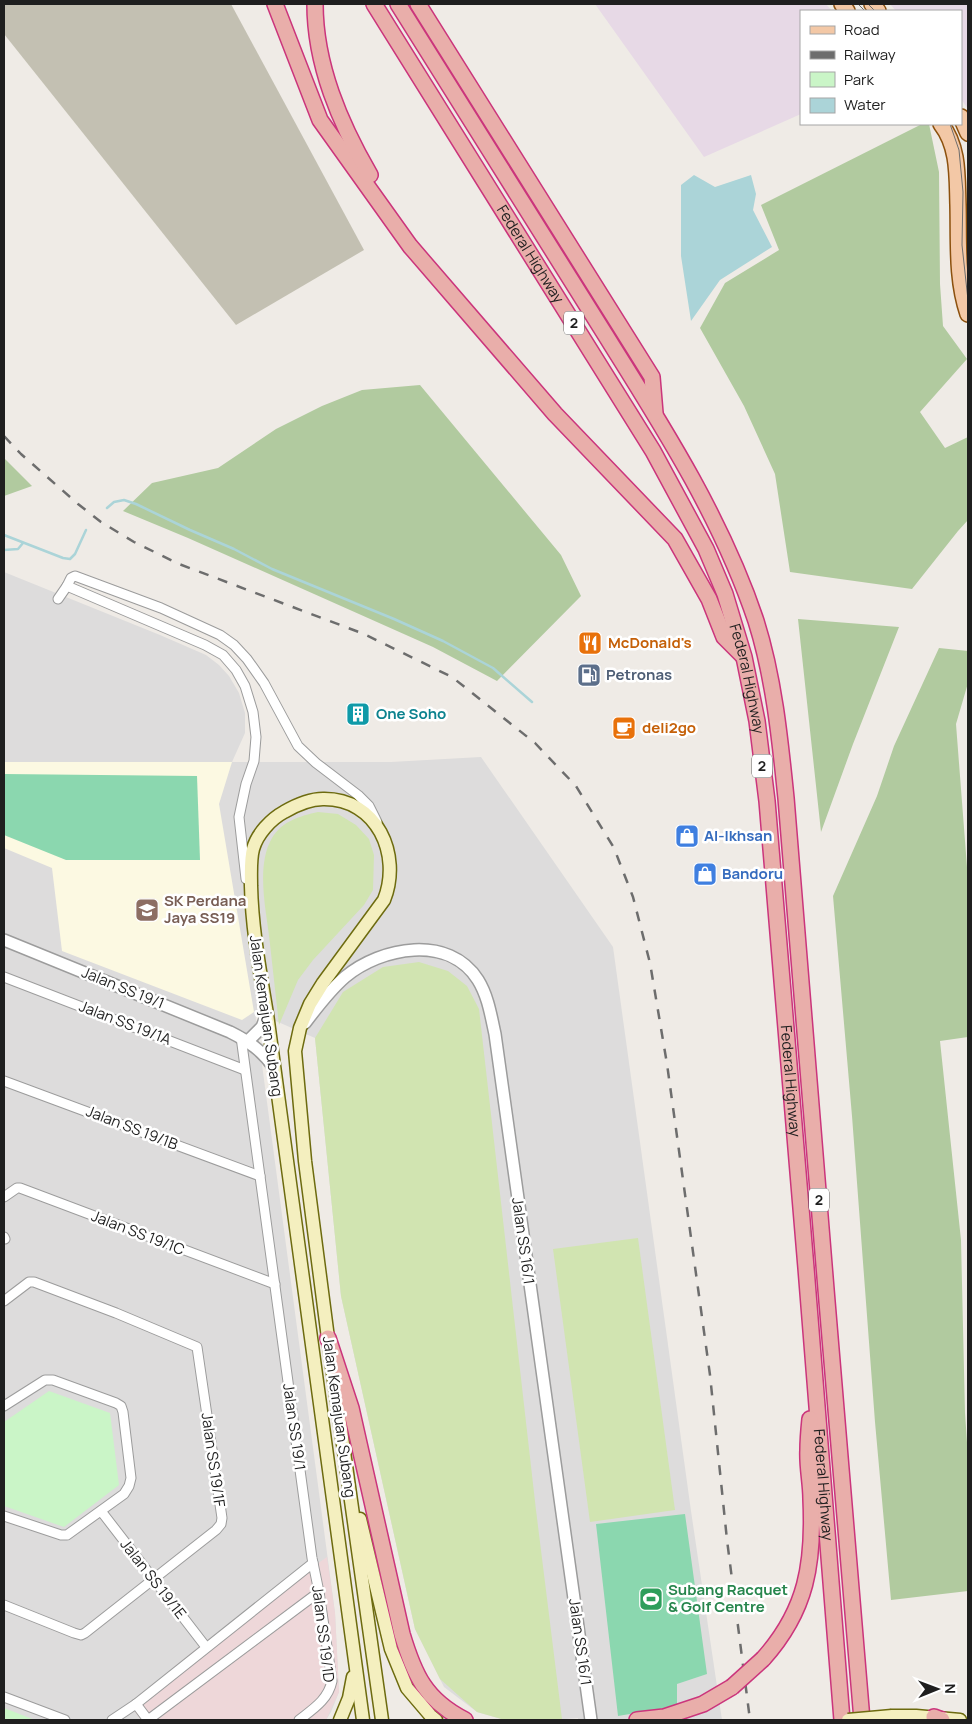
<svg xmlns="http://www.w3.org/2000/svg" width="972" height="1724" font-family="Manrope,sans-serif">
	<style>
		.residential { fill: #dddcdc }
		.commercial { fill: #eed7d9 }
		.industrial { fill: #e7d9e6 }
		.education { fill: #fcf9e2 }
		.construction { fill: #c3c0b2 }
		.grass { fill: #d1e4b1 }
		.forest { fill: #b1ca9f }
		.park { fill: #caf5c7 }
		.pitch { fill: #8bd7af }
		.water { fill: #abd4d8 }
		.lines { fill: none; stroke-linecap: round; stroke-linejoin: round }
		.stream { stroke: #abd4d8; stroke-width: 2.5 }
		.minor-casing { stroke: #9c9c9c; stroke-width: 11 }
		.tertiary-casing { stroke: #9c9c9c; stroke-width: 14 }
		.secondary-casing { stroke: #6d6b0f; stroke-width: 15 }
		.primary-casing { stroke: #8c510e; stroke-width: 18 }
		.trunk-casing { stroke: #cb357c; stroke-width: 18 }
		.minor { stroke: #fff; stroke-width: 9 }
		.tertiary { stroke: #fff; stroke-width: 11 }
		.secondary { stroke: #f4efbf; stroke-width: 12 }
		.primary { stroke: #f3c8a6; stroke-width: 15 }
		.trunk { stroke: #e9aeaa; stroke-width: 15 }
		.tram { stroke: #6d6d6d; stroke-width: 1 }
		.rail { stroke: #6d6d6d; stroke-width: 2.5; stroke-dasharray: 10 10; stroke-linecap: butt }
		.secondary-bridge-casing { stroke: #6d6b0f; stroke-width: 15; stroke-linecap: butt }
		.trunk-bridge-casing { stroke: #cb357c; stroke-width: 18; stroke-linecap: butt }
		.secondary-bridge { stroke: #f4efbf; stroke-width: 12 }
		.trunk-bridge { stroke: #e9aeaa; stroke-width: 15 }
		.labels { text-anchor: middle; stroke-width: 5; stroke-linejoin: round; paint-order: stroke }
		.shield { fill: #fff; stroke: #626262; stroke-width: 1 }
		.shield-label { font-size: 14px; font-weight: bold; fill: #1f1f1f }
		.street-label { font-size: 15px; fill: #1f1f1f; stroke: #fff }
		.food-label { font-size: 15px; font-weight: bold; fill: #c56008; stroke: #fff; text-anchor: start }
		.service-label { font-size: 15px; font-weight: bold; fill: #4e5e75; stroke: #fff; text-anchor: start }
		.culture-label { font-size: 15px; font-weight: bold; fill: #0d838f; stroke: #fff; text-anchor: start }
		.shop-label { font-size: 15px; font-weight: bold; fill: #366cbe; stroke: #fff; text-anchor: start }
		.education-label { font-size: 15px; font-weight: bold; fill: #785e54; stroke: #fff; text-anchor: start }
		.leisure-label { font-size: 15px; font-weight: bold; fill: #27864d; stroke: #fff; text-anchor: start }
	</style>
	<rect width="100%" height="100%" fill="#efebe6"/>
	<path class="residential" d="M4,572l156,63 46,20 13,10 10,11 10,17 6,20v20l-13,29h159l90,-5 132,190 78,564 31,209h-144v-2l-24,2h-49l-28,-8 -33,-25 -29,-58 -74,-333 -26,-258 -60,-26 80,601 4,79 -8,20 -5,8h-322z"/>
	<path class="commercial" d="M327,1557l8,56 4,79 -13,28h-185l-12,-16 77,-63z"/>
	<g class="industrial">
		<path d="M595,4h231l6,7h-31v103l-97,43z"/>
		<path d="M890,4h78v105l-7,-10v-88h-65z"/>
	</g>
	<path class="education" d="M4,762h228l-13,42 35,208 -12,8 -180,-69 -10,-83 -48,-20z"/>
	<path class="construction" d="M4,4h227l133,246 -128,75 -232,-291z"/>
	<g class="grass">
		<path d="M318,812l20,2 18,11 13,14 5,16 -1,35 -9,15 -51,55 -15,20 -19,45c-3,-27 -6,-54 -9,-81 -3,-31 -15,-77 2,-106 10,-17 28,-22 46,-26z"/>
		<path d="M419,962l29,9 19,15 12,23 57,501 26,209 -57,1 -28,-8 -37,-33 -25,-50 -74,-333 -26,-258 28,-46 40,-25z"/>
		<path d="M638,1238l37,272 -85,12 -37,-273z"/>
	</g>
	<g class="forest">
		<path d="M922,124h7l10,48 1,112 3,42 24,33 -47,53 25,36 23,-11v83l-10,11 -46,58 -122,-17 -15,-98 -31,-68 -44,-78 25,-45 54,-33 -18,-45z"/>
		<path d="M420,385l141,170 20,41 -84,85 -64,-34 -245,-109 -65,-27 29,-28 66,-15 58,-39 46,-23 40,-16z"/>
		<path d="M4,458l28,28 -28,10z"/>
		<path d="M798,619l101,8 -46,117 -32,88z"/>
		<path d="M939,648l29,3v32l-12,41 12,156v157l-28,4 21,199 4,173 3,44v134l-77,9 -16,-178 -23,-306 -19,-220 44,-100 17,-50z"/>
	</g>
	<g class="park">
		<path d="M49,1391l61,22 9,72 -55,42 -60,-21v-84z"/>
		<path d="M4,1708l31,12h-31z"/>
	</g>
	<g class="pitch">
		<path d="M4,774l193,2 3,84h-134l-62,-25z"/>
		<path d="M685,1514l22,160 -30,10v22l-59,10 -22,-192z"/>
	</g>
	<path class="water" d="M694,175l21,12 36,-12 5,19 -3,16 19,37 -52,33 -29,41 -10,-65v-71z"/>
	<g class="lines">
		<g class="stream">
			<path d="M107,508l7,-6 10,-2 12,4 54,26 44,19 38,20 122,50 49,22 50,27 39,34"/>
			<path d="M4,535l59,23 7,1 5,-5 11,-24"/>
			<path d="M4,550l14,-1 5,-6"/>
		</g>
		<g class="minor-casing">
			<g id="minor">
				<path d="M58,599l9,-13"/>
				<path d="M246,879l-7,-62 7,-33 8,-23 2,-24 -3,-25 -8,-26 -9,-16 -13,-15 -18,-10 -138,-59 4,-8 4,-2 86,32 59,27 14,10 13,14 17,24 34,63 18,17 42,32 11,11 8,16"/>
				<path d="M4,977l241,93"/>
				<path d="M241,1037l71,521 7,34 13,89c-4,19 -19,28 -33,39"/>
				<path d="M4,1081l256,95"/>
				<path d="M4,1197l13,-9h3l255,96"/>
				<path d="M4,1237l1,2"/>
				<path d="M4,1301l25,-19h5l82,31 81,34 25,171 -1,6 -5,6 -131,103 -4,2 -7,-2 -70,-28"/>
				<path d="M4,1406l41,-26h8l63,23 5,3 2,6 8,66 -2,8 -5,8 -57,41h-6l-57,-19"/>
				<path d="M101,1511l105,136"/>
				<path d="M4,1697l61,23"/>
				<path d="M136,1704l12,16"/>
				<path d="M112,1720l24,-16 177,-141"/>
				<path d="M148,1720l171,-128"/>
			</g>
		</g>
		<g class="tertiary-casing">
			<g id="tertiary">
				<path d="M4,940l226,92c18,9 33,19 44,36"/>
				<path d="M305,1023c12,-16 25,-33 40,-46 36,-30 104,-43 133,3 10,16 13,36 17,54l96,686"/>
				<path d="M248,1041l14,-14 5,-13"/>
			</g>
		</g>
		<g class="secondary-casing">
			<g id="secondary">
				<path d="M360,1519l31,130 16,39 23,27 6,5"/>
				<path d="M892,1716h24l44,4"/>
				<path d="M340,1720l9,-22 4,-21"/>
				<path d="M363,1720l-96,-706c-7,-43 -15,-85 -16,-128 0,-12 -1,-26 2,-37 4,-15 18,-30 31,-37 12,-7 26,-13 39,-13 54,-1 79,56 61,101l-61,83 -13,21 -10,24 -5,23 10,110 23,177 54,382"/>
			</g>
		</g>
		<g class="primary-casing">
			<g id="primary">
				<path d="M842,4l5,7"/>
				<path d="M872,4l6,7"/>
				<path d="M961,117l7,16"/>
				<path d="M941,124c18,23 16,53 17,81 1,36 -2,74 10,109"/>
			</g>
		</g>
		<g class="trunk-casing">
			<g id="trunk">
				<path d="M275,4l45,116 90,126 145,168 120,125 34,60 15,38 19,19"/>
				<path d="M315,4c0,61 25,119 55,171"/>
				<path id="s1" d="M374,4l279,447 53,98 19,45 19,63 13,64 10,80 39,467 36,452"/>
				<path d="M398,4c66,105 132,211 198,316 60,96 124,193 160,301 18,57 24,118 30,177 27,307 48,615 76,922"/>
				<path d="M418,4l234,373 3,36"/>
				<path d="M328,1338l23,70 51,226c12,40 23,66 63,86"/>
				<path d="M763,1659c44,-49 51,-96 48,-160 0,-16 -4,-33 -3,-49 0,-11 1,-21 2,-31"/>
				<path d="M934,1717l8,3"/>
				<path d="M637,1720l27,-3 39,-13 29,-17"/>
			</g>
		</g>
		<use href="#minor" class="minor"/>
		<use href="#tertiary" class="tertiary"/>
		<use href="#secondary" class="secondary"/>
		<use href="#primary" class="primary"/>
		<use href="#trunk" class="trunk"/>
		<g class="tram">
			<path d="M858,4l7,7"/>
			<path d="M868,4l7,7"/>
			<path d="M950,124l9,26 4,42 -1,53 6,55"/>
		</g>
		<path class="rail" d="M4,436l17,18 57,50 23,18 33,20 45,22 185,70 88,43 83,66 41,43 38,62 19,49 17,66 17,101 43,311 17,165 23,180"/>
		<g class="secondary-bridge-casing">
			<path id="secondary-bridge" d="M848,1720l44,-4"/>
		</g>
		<g class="trunk-bridge-casing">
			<path id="trunk-bridge" d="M732,1687l31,-28"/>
		</g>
		<use href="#secondary-bridge" class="secondary-bridge"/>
		<use href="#trunk-bridge" class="trunk-bridge"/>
	</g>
	<defs>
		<g id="restaurant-square" transform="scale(1.25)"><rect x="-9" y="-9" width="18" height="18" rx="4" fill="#e8710a" stroke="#fff"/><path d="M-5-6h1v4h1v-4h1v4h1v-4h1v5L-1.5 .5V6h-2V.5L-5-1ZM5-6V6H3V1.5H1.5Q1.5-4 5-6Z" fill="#fff"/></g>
		<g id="fuel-square" transform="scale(1.25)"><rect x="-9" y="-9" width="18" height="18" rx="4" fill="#5c6f8a" stroke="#fff"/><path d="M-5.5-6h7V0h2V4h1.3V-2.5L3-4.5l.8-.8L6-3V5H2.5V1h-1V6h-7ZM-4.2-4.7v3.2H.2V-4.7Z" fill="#fff"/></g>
		<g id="building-square" transform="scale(1.25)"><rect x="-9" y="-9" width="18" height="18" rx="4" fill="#0f9aa8" stroke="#fff"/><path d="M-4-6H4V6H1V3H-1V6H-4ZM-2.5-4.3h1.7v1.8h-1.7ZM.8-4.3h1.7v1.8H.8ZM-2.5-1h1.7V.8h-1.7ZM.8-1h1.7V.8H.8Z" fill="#fff"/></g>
		<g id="cafe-square" transform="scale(1.25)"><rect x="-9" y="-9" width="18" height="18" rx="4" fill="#e8710a" stroke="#fff"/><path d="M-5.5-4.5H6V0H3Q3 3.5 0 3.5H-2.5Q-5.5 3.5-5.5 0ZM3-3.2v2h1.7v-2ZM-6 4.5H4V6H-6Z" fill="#fff"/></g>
		<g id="shop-square" transform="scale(1.25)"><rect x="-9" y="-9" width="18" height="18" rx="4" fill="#3f7fe0" stroke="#fff"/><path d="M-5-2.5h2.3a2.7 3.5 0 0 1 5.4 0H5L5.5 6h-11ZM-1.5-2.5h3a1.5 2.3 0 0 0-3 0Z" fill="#fff"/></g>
		<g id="school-square" transform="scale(1.25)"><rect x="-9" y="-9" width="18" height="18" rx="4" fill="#8d6e63" stroke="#fff"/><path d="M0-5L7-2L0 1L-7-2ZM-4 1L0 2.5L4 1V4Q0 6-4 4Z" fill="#fff"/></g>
		<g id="stadium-square" transform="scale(1.25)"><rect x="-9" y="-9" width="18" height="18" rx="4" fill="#2e9e5b" stroke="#fff"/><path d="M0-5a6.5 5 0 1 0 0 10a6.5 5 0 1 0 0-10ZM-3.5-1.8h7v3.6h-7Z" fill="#fff"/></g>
	</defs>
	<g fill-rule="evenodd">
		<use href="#restaurant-square" x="590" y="643"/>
		<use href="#fuel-square" x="589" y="675"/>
		<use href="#building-square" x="358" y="714"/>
		<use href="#cafe-square" x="624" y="728"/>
		<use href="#shop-square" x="687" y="836"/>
		<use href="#shop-square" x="705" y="874"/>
		<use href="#school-square" x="147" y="910"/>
		<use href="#stadium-square" x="651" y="1599"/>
	</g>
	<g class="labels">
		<g class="shield">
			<rect x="564" y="311.5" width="20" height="23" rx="4"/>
			<rect x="752" y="754.5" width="20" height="23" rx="4"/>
			<rect x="809" y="1188.5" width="20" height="23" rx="4"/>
		</g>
		<g class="shield-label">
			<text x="574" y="328">2</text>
			<text x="762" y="771">2</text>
			<text x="819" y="1205">2</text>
		</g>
		<g class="street-label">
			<text dy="5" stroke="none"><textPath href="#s1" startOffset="295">Federal Highway</textPath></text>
			<text dy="5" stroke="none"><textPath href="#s1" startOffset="775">Federal Highway</textPath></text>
			<text transform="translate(123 988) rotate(22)" y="5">Jalan SS 19/1</text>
			<text transform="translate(266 1016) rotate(82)" y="5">Jalan Kemajuan Subang</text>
			<text transform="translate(125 1023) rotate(21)" y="5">Jalan SS 19/1A</text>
			<text dy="5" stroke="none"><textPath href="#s1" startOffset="1180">Federal Highway</textPath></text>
			<text transform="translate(132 1128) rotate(21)" y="5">Jalan SS 19/1B</text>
			<text transform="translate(138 1233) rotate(21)" y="5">Jalan SS 19/1C</text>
			<text transform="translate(523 1241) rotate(82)" y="5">Jalan SS 16/1</text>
			<text transform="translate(339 1417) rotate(82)" y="5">Jalan Kemajuan Subang</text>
			<text transform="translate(294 1427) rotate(82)" y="5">Jalan SS 19/1</text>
			<text transform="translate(213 1460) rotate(82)" y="5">Jalan SS 19/1F</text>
			<text dy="5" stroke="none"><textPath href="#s1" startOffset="1585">Federal Highway</textPath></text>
			<text transform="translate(153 1579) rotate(52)" y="5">Jalan SS 19/1E</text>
			<text transform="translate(323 1634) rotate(83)" y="5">Jalan SS 19/1D</text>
			<text transform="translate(580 1642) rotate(82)" y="5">Jalan SS 16/1</text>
		</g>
		<g class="food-label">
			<text x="608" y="648">McDonald's</text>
			<text x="642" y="733">deli2go</text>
		</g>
		<g class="service-label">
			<text x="606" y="680">Petronas</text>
		</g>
		<g class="culture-label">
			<text x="376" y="719">One Soho</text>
		</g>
		<g class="shop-label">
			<text x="704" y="841">Al-Ikhsan</text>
			<text x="722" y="879">Bandoru</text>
		</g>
		<g class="education-label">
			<text x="164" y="906">SK Perdana<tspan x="164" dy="17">Jaya SS19</tspan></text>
		</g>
		<g class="leisure-label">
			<text x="668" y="1595">Subang Racquet<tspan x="668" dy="17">&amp; Golf Centre</tspan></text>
		</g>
	</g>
	<rect width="972" height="1724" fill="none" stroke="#1f1f1f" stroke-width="10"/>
	<rect x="800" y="10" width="162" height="115" fill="#ffffff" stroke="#a5a5a5"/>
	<rect x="810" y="26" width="25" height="8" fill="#f3c8a6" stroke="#a5a5a5"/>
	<text x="844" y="35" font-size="15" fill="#1f1f1f">Road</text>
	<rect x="810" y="51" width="25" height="8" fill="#6d6d6d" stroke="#a5a5a5"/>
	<text x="844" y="60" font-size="15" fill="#1f1f1f">Railway</text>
	<rect x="810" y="72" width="25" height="15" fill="#caf5c7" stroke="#a5a5a5"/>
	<text x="844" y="85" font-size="15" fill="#1f1f1f">Park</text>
	<rect x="810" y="98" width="25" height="15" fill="#abd4d8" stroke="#a5a5a5"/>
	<text x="844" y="110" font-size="15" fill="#1f1f1f">Water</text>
	<g transform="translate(937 1689) rotate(89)" stroke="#ffffff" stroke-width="4" paint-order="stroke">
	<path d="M0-4L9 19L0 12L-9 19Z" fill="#1f1f1f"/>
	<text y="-8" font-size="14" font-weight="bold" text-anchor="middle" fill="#1f1f1f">N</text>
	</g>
</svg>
